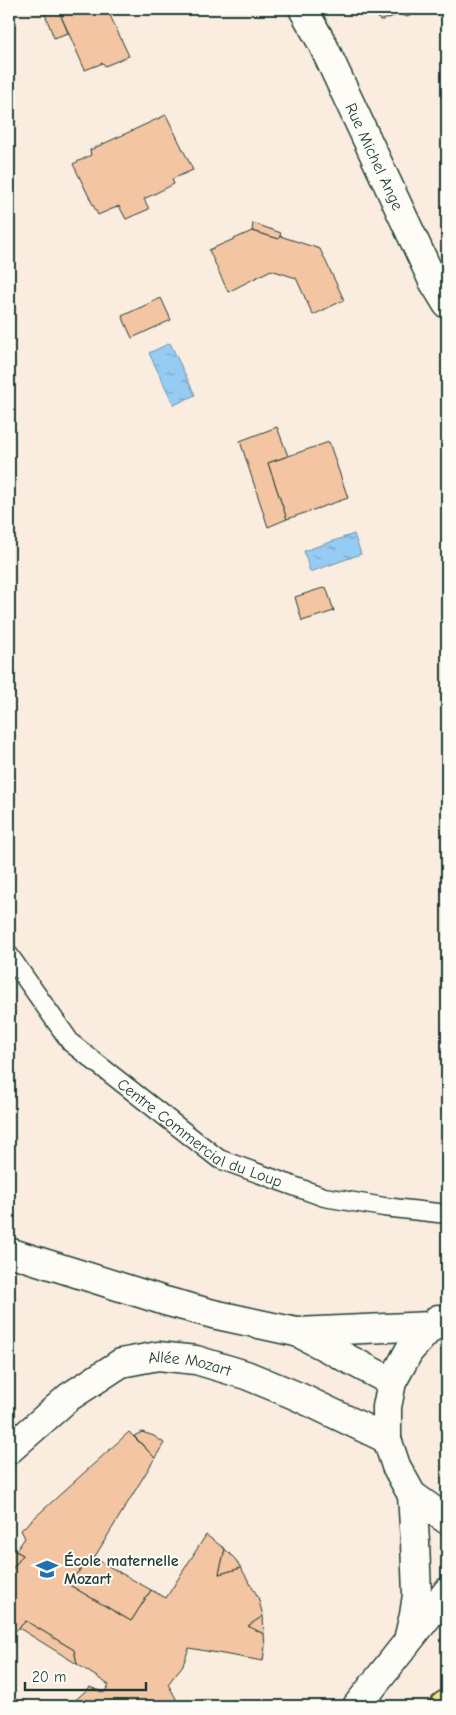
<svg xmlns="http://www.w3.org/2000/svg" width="456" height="1715" font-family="'Comic Neue',sans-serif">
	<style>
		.water { fill: url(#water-ripples); stroke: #6693a7 }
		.building { fill: #f4c5a3; stroke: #1f3d34 }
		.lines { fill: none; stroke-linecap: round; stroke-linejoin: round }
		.lane-casing { stroke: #1f3d34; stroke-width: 21 }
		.street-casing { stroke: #1f3d34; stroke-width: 31 }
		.secondary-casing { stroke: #1f3d34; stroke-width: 31 }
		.primary-casing { stroke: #1f3d34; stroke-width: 31 }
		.lane { stroke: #fdfcf7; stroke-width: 18 }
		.street { stroke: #fdfcf7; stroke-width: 28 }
		.secondary { stroke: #fdfcf7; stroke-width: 28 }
		.primary { stroke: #fae180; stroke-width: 28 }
		.labels { text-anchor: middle; stroke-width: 4; stroke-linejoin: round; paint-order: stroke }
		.street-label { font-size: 16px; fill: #1f3d34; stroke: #fdfcf7 }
		.poi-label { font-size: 16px; font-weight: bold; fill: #1f3d34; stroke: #fdfcf7; text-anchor: start }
	</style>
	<defs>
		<pattern id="water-ripples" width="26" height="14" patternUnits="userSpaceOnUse" patternTransform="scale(1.25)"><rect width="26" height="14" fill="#96ccf4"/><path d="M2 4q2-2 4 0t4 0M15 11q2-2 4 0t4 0" fill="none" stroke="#7aa7c6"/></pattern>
	</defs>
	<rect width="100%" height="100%" fill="#faecde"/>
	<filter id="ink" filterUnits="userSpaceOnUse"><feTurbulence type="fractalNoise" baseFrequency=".02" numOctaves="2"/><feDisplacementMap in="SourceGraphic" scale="10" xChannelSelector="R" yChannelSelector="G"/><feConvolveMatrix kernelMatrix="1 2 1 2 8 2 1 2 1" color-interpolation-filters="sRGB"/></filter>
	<g filter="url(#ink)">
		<g class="water">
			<path d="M170,343l25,52 -21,10 -25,-52z"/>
			<path d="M354,534l7,20 -51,18 -6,-21z"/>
		</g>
		<g class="building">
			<path d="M43,9h36l-18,7 7,17 -14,5z"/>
			<path d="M79,9h28l22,47 -24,10 -2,-3 -18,7 -24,-54z"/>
			<path d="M374,9h49l-1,1 -15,7 -7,-3 -20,7z"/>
			<path d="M166,115l27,55 -21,9 2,5 -30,15 5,10 -23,10 -7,-13 -21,9 -25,-51 18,-9 -1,-5z"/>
			<path d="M253,223l28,10 -2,6 -27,-8z"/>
			<path d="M252,231l27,8 1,-3 40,13 24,51 -31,15 -17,-37 -25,-8 -43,22 -19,-42z"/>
			<path d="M161,298l10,22 -39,18 -10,-22z"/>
			<path d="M277,427l11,29 -20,7 19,56 -19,8 -28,-86z"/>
			<path d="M329,442l19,56 -61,21 -19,-56z"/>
			<path d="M326,587l8,24 -32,10 -7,-24z"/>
			<path d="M129,1432l26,26 -61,100 -28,25 65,38 20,-31 15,8 40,-63 19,14 -6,25 22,-6 17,29 5,19 -15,10 16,8 1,12 -2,15 -74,-13 -6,17 -15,19 12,22h-111l21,-19 14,6 5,-8 -32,-21 -3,-14 -48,-29 -17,16v-65h1l13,-17 -7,-4 9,-13 -4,-8z"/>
			<path d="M142,1432l12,4 10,7 -9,15 -21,-22z"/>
			<path d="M9,1548l14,7 -13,17h-1z"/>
			<path d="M225,1549l10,10 6,9 -22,6z"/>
			<path d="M94,1558l57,32 -20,31 -65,-38z"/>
			<path d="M263,1616l1,18 -16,-8z"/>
			<path d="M26,1621l48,29 3,14 -58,-36z"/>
		</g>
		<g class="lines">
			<g class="lane-casing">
				<g id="lane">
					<path id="s1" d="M9,955l62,88 148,116 105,38 60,10 63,7"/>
				</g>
			</g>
			<g class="street-casing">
				<g id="street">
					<path id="s2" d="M303,9l19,34 111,238 14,23"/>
					<path d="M9,1252l156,49 48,13 83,18 135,-6 16,-2"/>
					<path d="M297,1332l95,50"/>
					<path id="s3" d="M9,1450l60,-53 52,-34 37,-7 38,4 50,15 51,21 90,43"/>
					<path d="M412,1495l35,25"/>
					<path d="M408,1640l6,-25 3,-20 -2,-53 -3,-47 -16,-29 -9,-27v-32l5,-25 17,-31 29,-32"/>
				</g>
			</g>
			<g class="secondary-casing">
				<path id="secondary" d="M357,1706l90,-114"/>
			</g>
			<g class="primary-casing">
				<path id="primary" d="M444,1706l3,-2"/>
			</g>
			<use href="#lane" class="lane"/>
			<use href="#street" class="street"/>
			<use href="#secondary" class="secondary"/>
			<use href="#primary" class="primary"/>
		</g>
	</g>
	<defs>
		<g id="school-bare" transform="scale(1.725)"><path d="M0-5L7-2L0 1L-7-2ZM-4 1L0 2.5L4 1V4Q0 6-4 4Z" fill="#1f6fb2" stroke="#fdfcf7" stroke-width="2.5" paint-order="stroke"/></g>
	</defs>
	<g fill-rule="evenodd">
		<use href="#school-bare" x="47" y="1569"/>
	</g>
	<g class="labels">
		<g class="street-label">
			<text dy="6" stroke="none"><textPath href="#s2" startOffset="164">Rue Michel Ange</textPath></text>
			<text dy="6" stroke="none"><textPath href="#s1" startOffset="266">Centre Commercial du Loup</textPath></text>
			<text dy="6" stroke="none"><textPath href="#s3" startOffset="212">Allée Mozart</textPath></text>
		</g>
		<g class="poi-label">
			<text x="64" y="1566">École maternelle<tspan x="64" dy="18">Mozart</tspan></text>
		</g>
	</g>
	<rect width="456" height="1715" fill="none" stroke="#fdfcf7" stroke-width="30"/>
	<rect x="15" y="15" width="426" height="1685" fill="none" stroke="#1f3d34" stroke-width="2" filter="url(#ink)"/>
	<path d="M25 1682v8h121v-8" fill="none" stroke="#1f3d34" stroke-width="2.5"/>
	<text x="32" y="1682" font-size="15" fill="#1f3d34" stroke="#fdfcf7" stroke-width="4" paint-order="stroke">20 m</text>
</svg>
